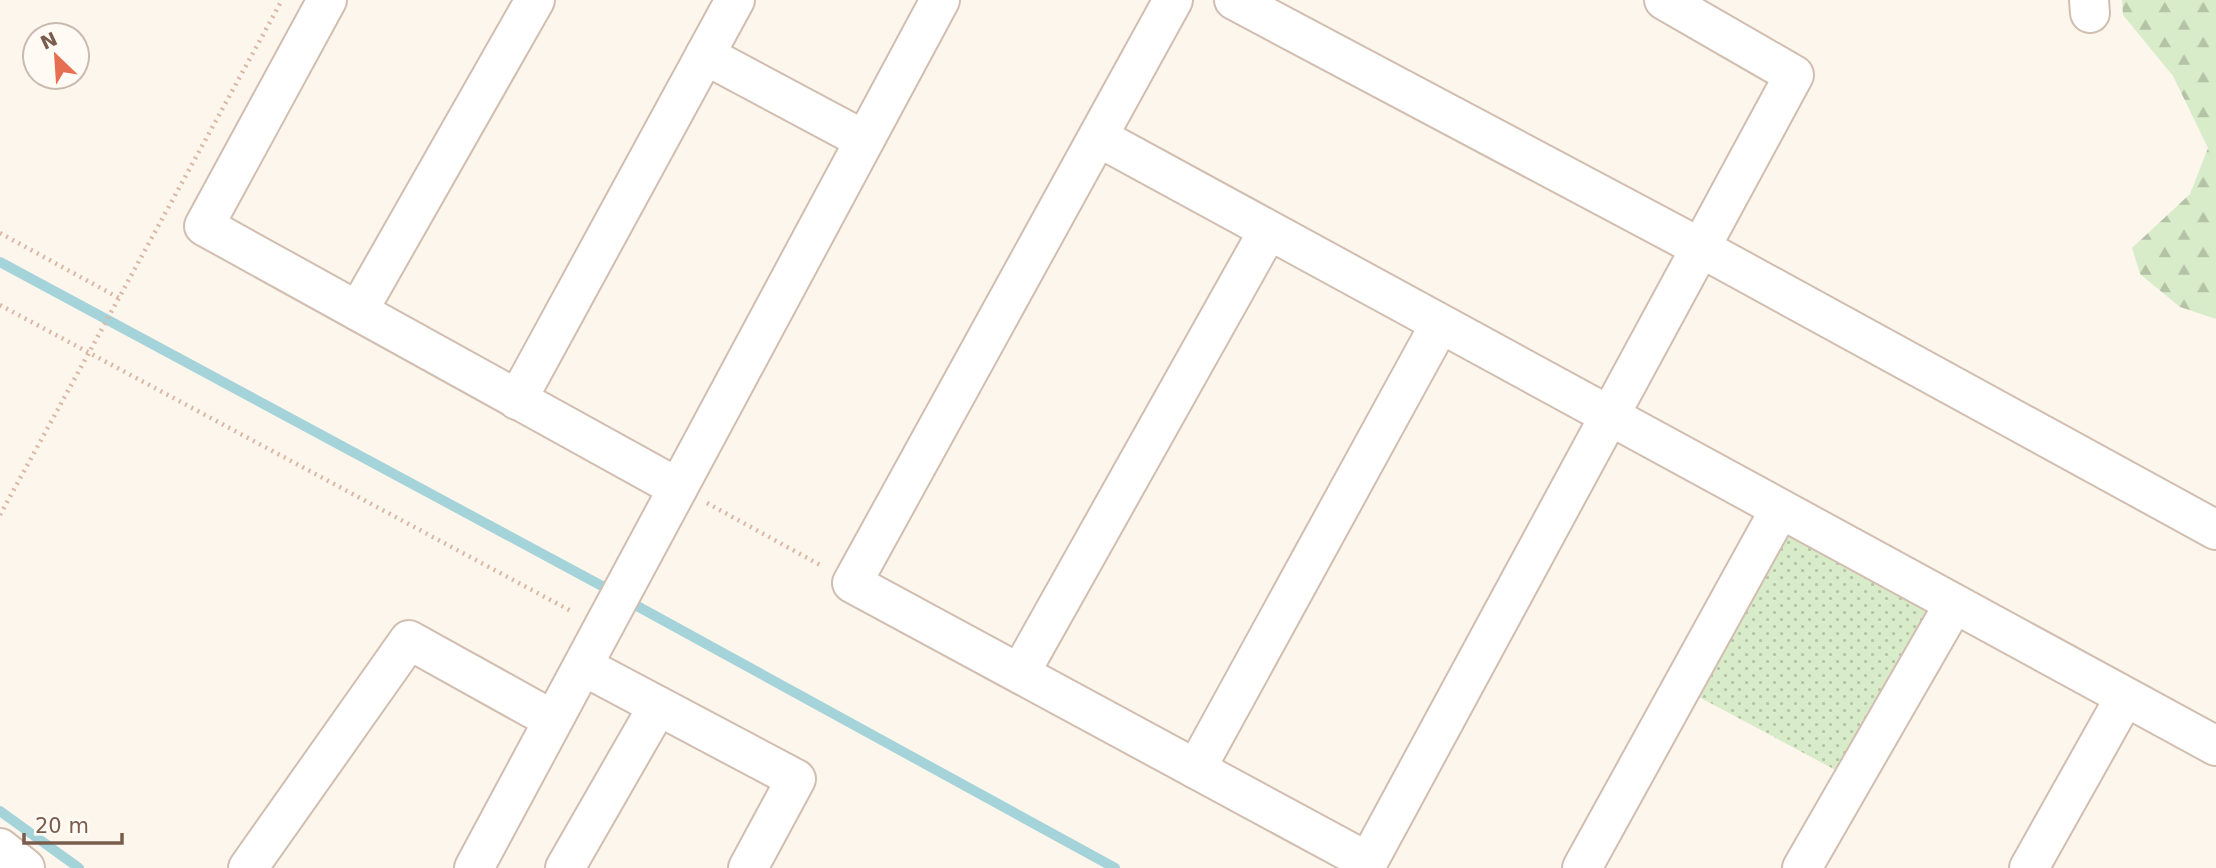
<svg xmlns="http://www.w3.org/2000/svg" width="2216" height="868" font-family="'DejaVu Sans',sans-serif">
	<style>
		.forest { fill: url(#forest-firs) }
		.park { fill: url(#park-dots) }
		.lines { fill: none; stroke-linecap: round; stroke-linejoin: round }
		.stream { stroke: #a5d3da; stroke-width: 10 }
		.minor-casing { stroke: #d1beb0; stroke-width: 42 }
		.path { stroke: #d9b8a5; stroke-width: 4.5; stroke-dasharray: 2 5; stroke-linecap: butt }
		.minor { stroke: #fff; stroke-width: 38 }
	</style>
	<defs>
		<pattern id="forest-firs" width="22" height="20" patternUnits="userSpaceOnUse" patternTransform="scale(1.75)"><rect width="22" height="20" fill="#d8ecc9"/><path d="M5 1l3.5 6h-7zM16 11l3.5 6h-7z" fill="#b4c2a5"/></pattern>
		<pattern id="park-dots" width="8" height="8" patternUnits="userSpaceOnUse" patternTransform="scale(1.75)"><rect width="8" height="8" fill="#d8ecc9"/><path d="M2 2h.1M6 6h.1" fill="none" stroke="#b4c2a5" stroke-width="1.8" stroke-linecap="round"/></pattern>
	</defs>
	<rect width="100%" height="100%" fill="#fdf6ec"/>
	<path class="forest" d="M2122,0h94v319l-36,-12 -40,-33 -8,-26 58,-54 18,-46 -35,-72 -50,-61z"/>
	<path class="park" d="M1787,534l142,76 -88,163 -142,-76z"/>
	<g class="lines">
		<g class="stream">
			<path d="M0,262l615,331"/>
			<path d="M628,601l487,267"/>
			<path d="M0,811l79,57"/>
		</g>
		<g class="minor-casing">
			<g id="minor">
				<path d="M327,0l-123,226 474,262"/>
				<path d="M1173,0l-321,583 516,279 426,-787 -130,-75"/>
				<path d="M1234,0l465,247 517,283"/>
				<path d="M2089,0l1,13"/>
				<path d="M705,55l159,85"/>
				<path d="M1098,137l1118,609"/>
				<path d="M358,311l177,-311"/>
				<path d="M517,400l218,-400"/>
				<path d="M583,666l213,113 -48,89"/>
				<path d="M1020,673l248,-442"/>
				<path d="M1196,769l244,-445"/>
				<path d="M0,848l25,20"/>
				<path d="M248,868l161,-228 144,80"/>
				<path d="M474,868l466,-868"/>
				<path d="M565,868l93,-162"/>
				<path d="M1582,868l198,-359"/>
				<path d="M1802,868l152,-264"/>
				<path d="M2029,868l96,-171"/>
			</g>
		</g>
		<g class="path">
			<path d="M0,233l119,65"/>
			<path d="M0,305l571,306"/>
			<path d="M707,503l115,63"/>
			<path d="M0,515l282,-515"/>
		</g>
		<use href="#minor" class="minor"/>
	</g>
	<g transform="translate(56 56) rotate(335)"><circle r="33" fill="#fffaf3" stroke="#cabbb1" stroke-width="2"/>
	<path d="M0-5L12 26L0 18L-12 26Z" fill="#e76f51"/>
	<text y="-10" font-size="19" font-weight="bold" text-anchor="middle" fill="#7a5c4d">N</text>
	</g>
	<path d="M24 833v10h98v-10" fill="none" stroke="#7a5c4d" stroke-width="3.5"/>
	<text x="35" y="833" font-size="21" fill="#7a5c4d" stroke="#fffaf3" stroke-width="5" paint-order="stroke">20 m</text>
</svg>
